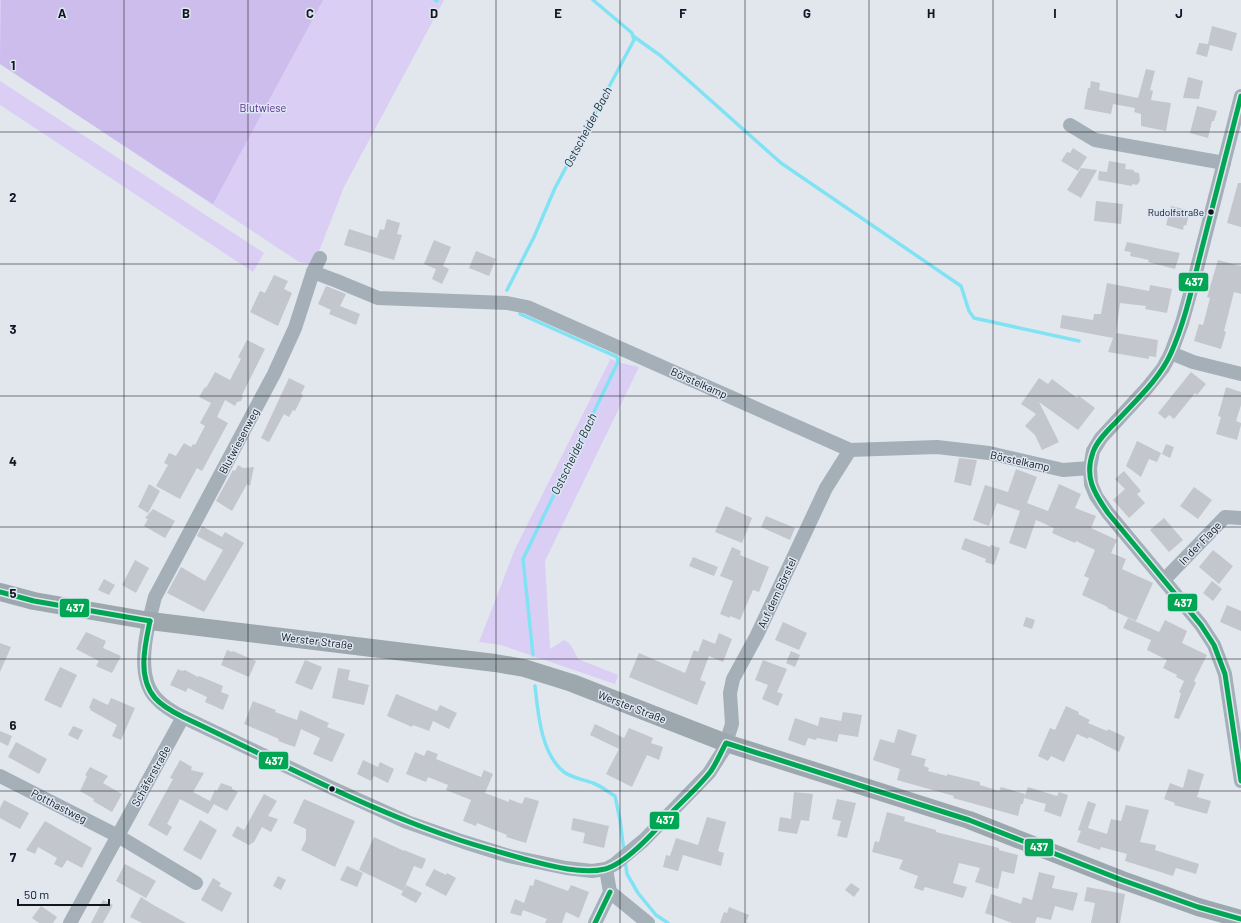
<svg xmlns="http://www.w3.org/2000/svg" width="1241" height="923" font-family="Barlow,sans-serif">
	<style>
		.green { fill: #dacef5 }
		.forest { fill: #ccbded }
		.lines { fill: none; stroke-linecap: round; stroke-linejoin: round }
		.stream { stroke: #81e2f4; stroke-width: 3.5 }
		.building { fill: #c3c6cc }
		.minor { stroke: #a4afb7; stroke-width: 14 }
		.major { stroke: #9da7ae; stroke-width: 18 }
		.bus-1-casing { stroke: #dde6f3; stroke-width: 8 }
		.bus-1 { stroke: #00a651; stroke-width: 5 }
		.grid { fill: none; stroke: #13161a; stroke-width: 1; stroke-opacity: 0.55 }
		.bus-dot { fill: #13161a; stroke: #dde6f3; stroke-width: 1.5 }
		.labels { text-anchor: middle; stroke-width: 3; stroke-linejoin: round; paint-order: stroke }
		.bus-label { font-size: 10px; fill: #13161a; stroke: #dde6f3; text-anchor: end }
		.park-label { font-size: 11px; fill: #5a2d8b; stroke: #dde6f3 }
		.street-label { font-size: 11px; fill: #13161a; stroke: #dde6f3 }
		.water-label { font-size: 12px; font-style: italic; fill: #172f33; stroke: #dde6f3 }
		.grid-label { font-size: 13px; text-anchor: middle; font-weight: bold; fill: #13161a; stroke: #dde6f3; stroke-width: 3; stroke-linejoin: round; paint-order: stroke }
		.line-badge { stroke: #dde6f3; stroke-width: 1.5 }
		.badge-label { font-size: 11px; text-anchor: middle; font-weight: bold; fill: #fff }
	</style>
	<rect width="100%" height="100%" fill="#e2e7ee"/>
	<g class="green">
		<path d="M0,0h444l-100,187 -30,77 -15,-2 -299,-198z"/>
		<path d="M0,81l264,172 -11,19 -253,-167z"/>
		<path d="M608,358l13,5 18,4 -94,194 5,88 14,-9c8,3 10,12 14,19l40,16 -3,9 -114,-39 -22,-3 36,-93 95,-189z"/>
	</g>
	<path class="forest" d="M1,0h322l-110,204 -213,-140z"/>
	<g class="lines">
		<g class="stream">
			<path d="M435,0l2,1"/>
			<path d="M633,36l28,20 120,107 180,123 8,25 5,7 105,23"/>
			<path d="M507,290l27,-53 21,-49 79,-148 -2,-7 -39,-33"/>
			<path d="M520,314l97,43 1,5 -95,197 10,96"/>
			<path d="M535,686c3,27 6,68 29,86 8,6 21,8 29,11 8,3 15,9 22,13l5,24 4,32"/>
			<path d="M625,860l2,14 11,19 18,22 12,8"/>
		</g>
	</g>
	<g class="building">
		<path d="M1212,26l25,7 -5,18 -22,-6 -3,12 -11,-3 3,-11 9,1z"/>
		<path d="M1146,69l9,2 -5,19 3,1 -2,9 20,3 -5,28 -25,-5v-12l-7,-2 1,-4 -22,-4 -2,10 -27,-5 4,-21h2l1,-7 9,2 -1,7 39,8z"/>
		<path d="M1188,77l15,4 -4,18 -16,-1z"/>
		<path d="M1197,106l20,5 -3,10h-2l-4,17 -18,-5z"/>
		<path d="M1073,148l14,9 -9,14 -17,-10 6,-9 3,1z"/>
		<path d="M1109,161l17,3 -1,5 9,1v2l5,1 1,8 -3,4 -5,-1v2l-34,-6 1,-9 8,1z"/>
		<path d="M1081,168l16,2 -16,28 -14,-8z"/>
		<path d="M1238,183h3v44l-14,-4z"/>
		<path d="M1096,201l27,3 -2,20 -27,-3z"/>
		<path d="M1171,206l17,4 -1,5h2l-3,11 -2,-1 -1,5 -17,-5z"/>
		<path d="M387,219l13,4 -3,11 5,1 -8,25 -50,-15 5,-16 28,9 3,-9 4,1z"/>
		<path d="M434,240l17,7 -8,19 6,3 -7,15 -10,-5 4,-10 -12,-5z"/>
		<path d="M1127,242l53,11 -5,16 -27,-7 1,-2 -19,-4 1,-4 -7,-1z"/>
		<path d="M476,251l20,8 -7,17 -20,-8z"/>
		<path d="M1218,260l23,6v28l-7,-2 -10,39 2,1 -5,17 -27,-8 5,-17 4,1 7,-27 -3,-1z"/>
		<path d="M274,275l14,6 -4,8 8,4 -14,33 -28,-14 10,-21 5,2z"/>
		<path d="M1107,283l42,8 1,-6 22,4 -5,24 -22,-4 1,-3 -26,-3 -4,30 42,7 -2,17 -7,-1v3l-41,-7 5,-14 -53,-10 2,-13 31,5 1,-6h7z"/>
		<path d="M326,286l20,8 -6,12 20,8 -4,11 -27,-11 2,-4 -13,-6z"/>
		<path d="M247,340l18,9 -23,46 1,2 -2,4 -4,1 -2,4 -10,-6 -8,17 11,6 -26,48 -5,-3 -17,31 -24,-13 12,-21 -4,-2 5,-10 7,3 8,-13 7,4 2,-3 2,1 10,-19 -5,-3 11,-20 -12,-6 6,-10 1,1 9,-16 15,8 11,-21 -3,-2z"/>
		<path d="M1191,372l15,12 -9,11 -2,-2 -21,26 -5,-4 -4,4 -7,-6z"/>
		<path d="M289,378l16,8 -4,8 2,1 -8,16 -2,-1 -4,7 -5,-3 -15,28 -8,-4z"/>
		<path d="M1039,378l9,6 4,-5 25,19 2,-2 16,12 -17,22 -39,-28 20,40 -17,8 -7,-15 -10,-9 11,-12 -15,-10z"/>
		<path d="M1226,387l15,5v13l-5,16 5,2v2l-4,15 -21,-6 5,-17 -3,-1z"/>
		<path d="M1137,441l24,12 -4,9 -8,-3 -8,18 -15,-11z"/>
		<path d="M1166,444l8,3 -4,11 -8,-4z"/>
		<path d="M959,458l18,2 -6,26 -17,-4z"/>
		<path d="M238,465l5,3 11,-1 -4,19 -3,-2 -15,27 -16,-10 17,-31 2,1z"/>
		<path d="M1016,469l21,8 -10,26 21,8 11,-27 22,10 -6,14 21,8 -5,12 26,12 -6,13 15,6 -4,10 31,14 -17,38 -29,-13 1,-1 -26,-12 7,-17 -5,-2 11,-26 -19,-9 -1,2 -23,-10 2,-5 -18,-8 -10,29 -17,-6 11,-32 -23,-8 -8,23 -16,-6 12,-35 23,7z"/>
		<path d="M1124,471l17,20 -4,3 8,9 -16,15 -16,-18 12,-11 -10,-10z"/>
		<path d="M149,484l11,7 -12,22 -10,-6z"/>
		<path d="M1194,487l18,13 -14,19 -18,-13z"/>
		<path d="M726,506l26,12 -10,25 -27,-11z"/>
		<path d="M153,509l22,12 -10,17 -21,-12 4,-7 -3,-1z"/>
		<path d="M766,516l29,12 -5,12 -29,-13z"/>
		<path d="M1164,518l19,22 -14,12 -19,-22z"/>
		<path d="M202,526l20,11 3,-5 19,11 -40,69 -37,-19 14,-26 24,14 18,-31 -26,-14z"/>
		<path d="M965,538l25,9 1,-2 9,3 -6,17 -9,-3 1,-3 -25,-10z"/>
		<path d="M732,547l9,4 -1,4 29,12 -10,25 -6,-2 -13,30 -10,-4v2l-10,-4 13,-33 -13,-5z"/>
		<path d="M1213,550l20,16 -14,18 -20,-17z"/>
		<path d="M693,557l25,10 -4,9 -25,-10z"/>
		<path d="M135,560l14,8 -13,25 -14,-8z"/>
		<path d="M104,579l11,6 -6,10 -11,-5z"/>
		<path d="M1212,581l10,8 -9,12 -10,-8z"/>
		<path d="M1227,605l14,6v20l-21,-9z"/>
		<path d="M1026,617l9,3 -3,9 -9,-3z"/>
		<path d="M1128,618l31,14 6,-12 22,11 -5,12 25,12 -13,26 2,2 -17,36 -5,-1 7,-25 -2,-1 5,-11 -8,-4 1,-2 -14,-7 4,-8 -20,-10 4,-10 -28,-12z"/>
		<path d="M783,622l24,11 -8,17 -24,-10z"/>
		<path d="M86,632l20,9 -3,7 18,8 -9,17 -16,-7 3,-5 -23,-12z"/>
		<path d="M719,633l13,6 -9,23 -14,-6 -9,24 6,2 -9,23 -68,-28 10,-24 46,20 9,-23 4,2 5,-13 12,5z"/>
		<path d="M0,643l11,4 -11,25z"/>
		<path d="M227,650l5,2 1,-1 23,10 -7,16 -28,-12z"/>
		<path d="M791,651l9,4 -5,12 -9,-4z"/>
		<path d="M305,660l17,7 -10,23 -17,-7z"/>
		<path d="M763,660l24,9 -10,23 6,2 -5,12 -16,-7 6,-14 -13,-5z"/>
		<path d="M60,667l17,8 -16,33 -17,-8z"/>
		<path d="M338,668l12,2 -2,10 21,5 -5,20 -32,-7z"/>
		<path d="M178,669l4,2 3,-1 13,7 1,-1 24,10 -2,6 8,3 -6,15 -18,-8 2,-5 -19,-9 -2,4 -16,-7z"/>
		<path d="M396,694l41,17 3,-6 17,8 -8,16 -16,-8 -4,10 -16,-6 -1,2 -25,-11z"/>
		<path d="M93,698l15,7 3,-7 24,10 -14,32 -9,-4 5,-11 -27,-15 1,-1 -2,-1z"/>
		<path d="M253,701l23,9 -1,2 22,8 3,-10 29,13 -2,4 18,7 -13,28 -19,-8 7,-16 -19,-9 -6,18 -17,-6 1,-2 -35,-15z"/>
		<path d="M1066,706l13,6 -1,2 12,6 -2,3 19,8 1,-2 17,8 -6,15 -30,-15 -1,2 -11,-5 -13,28 -13,-6 -3,5 -10,-5 12,-28 5,2z"/>
		<path d="M843,712l19,3 -4,22 -19,-3 -2,8 -20,-4 -1,2 -8,-2 -3,8 -17,-6 7,-22 23,8 2,-9 21,4z"/>
		<path d="M595,724l29,14 5,-10 24,10 -2,5 12,4 -4,13 -12,-5 -15,32 -26,-13 13,-25 -29,-14z"/>
		<path d="M73,726l10,4 -5,10 -10,-5z"/>
		<path d="M898,729l19,6 -6,20 15,4 -2,7 5,2 -1,3 19,5v-2l33,8v3l19,6 2,-4 24,7 -1,4 4,-11 29,9 2,-4 9,3 -7,22 -17,-6 2,-7 -22,-6 -1,6h-2l-3,12 -65,-18 1,-2 -57,-16 3,-11 -27,-9 7,-21 14,4z"/>
		<path d="M0,731l12,5 -4,10 -8,-4z"/>
		<path d="M16,742l31,17 -8,15 -31,-17z"/>
		<path d="M427,750l11,4 -2,5 45,18 3,-7 9,4 -8,19 24,9v-3l13,5 3,-7 14,4 -13,42 -20,-6 1,-2 -30,-12 -1,3 -13,-5 8,-21 -25,-10 2,-5 -20,-8 -2,5 -20,-8 9,-22 9,4z"/>
		<path d="M180,760l12,7 -1,3 13,3 -11,19 17,9 5,-11 2,1 4,-8 11,4v2l6,3 -11,19 -13,-7 -6,10 -28,-15 -13,25 5,3 -5,9 -19,-11 25,-46 -3,-1z"/>
		<path d="M363,760l15,7 2,-5 14,7 -6,14 -14,-7 -3,5 -14,-7z"/>
		<path d="M90,767l18,9 -5,7 19,11 -10,18 -19,-11 1,-2 -14,-8 7,-15 -2,-1z"/>
		<path d="M1188,769l16,5 -7,23 14,4 -4,13 -33,-9 1,-2 -11,-4 6,-16 13,5z"/>
		<path d="M794,792l19,2 -4,27 -8,-1 -4,14 -19,-3 2,-14 11,2z"/>
		<path d="M264,794l13,7 -9,15 10,3 -7,13 -9,-5 -8,15 -5,3 -17,-9 5,-10 7,4z"/>
		<path d="M304,799l51,22 -20,46 -34,-17 5,-10v-11l-13,-6z"/>
		<path d="M837,799l19,4 -9,35 -10,-2 4,-15 -9,-2z"/>
		<path d="M4,800l25,13 -9,16 -20,-11v-10z"/>
		<path d="M1088,801l8,3 -8,24 19,6 4,-15 10,2 5,-16 23,5 -9,32 16,3 -1,5 44,14 -3,10 -20,-6 -3,8 -48,-15 2,-7 -26,-7 -1,3 -23,-8 4,-11 -3,-1z"/>
		<path d="M887,812l18,5 -1,4 32,9v2l63,16v2l19,5 -4,19 -12,-3 -4,18 -23,-7 5,-14 -21,-5 -6,20 14,4 -4,11 -38,-11 -2,4 -9,-3 4,-12 -19,-7 4,-9 -31,-8 3,-11 4,1z"/>
		<path d="M707,817l19,5 -8,29 6,2 -3,13 -38,-11 -5,16 -15,-4 3,-12 4,1 6,-18 22,7z"/>
		<path d="M573,818l36,8 -5,22 -21,-5 2,-10 -14,-3z"/>
		<path d="M200,820l17,10 -16,30 -18,-10z"/>
		<path d="M45,821l47,27 -10,20 -15,-8 -5,8 -8,-4 3,-6 -19,-11 -3,7 -9,-4z"/>
		<path d="M374,837l30,14v-1l22,9 -4,10 -8,-3 -11,25 -44,-21z"/>
		<path d="M125,864l31,17 -10,17 -30,-17z"/>
		<path d="M347,866l16,7 -6,14 -17,-7z"/>
		<path d="M434,869l12,6 1,-2 9,5 -10,18 -21,-11z"/>
		<path d="M1039,872l16,4 -3,12 26,5 -5,18 -18,-5 -4,14 -14,-3 -2,6h-23l-27,-10 6,-19 30,10 2,-7 9,3z"/>
		<path d="M278,876l8,4 -5,10 -8,-4z"/>
		<path d="M213,878l8,5 -2,3 13,7 -10,19 -21,-12z"/>
		<path d="M535,879l33,12 3,-6 18,7 -10,26 -13,-6 -4,11h-17l2,-4 -24,-9 -2,6 -11,-3 5,-14 9,4 6,-18 3,1z"/>
		<path d="M851,883l9,6 -6,8 -9,-7z"/>
		<path d="M406,885l16,8 -6,10 -15,-8z"/>
		<path d="M1087,887l38,7 -5,29h-29l4,-20 -11,-2z"/>
		<path d="M141,897l9,6 36,20h-44l-12,-6z"/>
		<path d="M103,900l10,5 -10,18h-12z"/>
		<path d="M41,906l16,11 -4,6h-14l-7,-5z"/>
		<path d="M729,907l20,8 -3,7 3,1h-29l4,-11 3,1z"/>
	</g>
	<g class="lines">
		<g class="minor">
			<path d="M1241,96l-46,180 -13,47 -11,30 -8,15 -16,20 -46,50 -8,13 -3,17 1,16 5,12 12,17 93,112 13,20 11,29 16,107"/>
			<path d="M1070,125l25,15 129,23"/>
			<path d="M320,258l-7,14 -18,56 -21,46 -119,223c-7,27 -21,78 1,101 7,8 17,14 27,19l149,71 75,34 57,20 45,14 57,12 26,3 14,-2 9,-5 29,-24 65,-67 14,-22 3,-8 6,-19 -2,-31 3,-14 24,-44 69,-147 24,-38"/>
			<path d="M313,272l24,9 41,17 129,5 20,4 323,143 87,-3 52,6 74,17 27,-2"/>
			<path d="M1171,353l22,9 48,12"/>
			<path d="M1164,580l61,-63 16,1"/>
			<path d="M0,776l118,60 78,47"/>
			<path d="M606,869l4,23 38,31"/>
			<path d="M70,923l113,-206"/>
			<path d="M595,923l15,-31"/>
		</g>
		<path class="major" d="M0,592l34,9 116,20 345,42 29,5 48,15 154,60 243,77 153,60 76,27 43,12"/>
		<g class="bus-1-casing">
			<g id="bus-1">
				<path d="M1241,96c-13,51 -26,102 -39,152 -9,35 -16,71 -31,105 -12,27 -36,48 -56,70 -8,8 -18,18 -22,29 -9,25 1,41 15,61l93,112 13,20 11,29 16,107"/>
				<path d="M0,592l34,9 116,20"/>
				<path d="M150,621c-5,24 -13,56 5,77 7,8 18,14 28,19 86,40 170,86 259,117 27,10 55,17 82,25 23,6 57,16 81,10 24,-7 54,-43 71,-61 12,-12 25,-24 35,-37 6,-9 10,-19 15,-28l243,77 153,60 76,27 43,12"/>
				<path d="M595,923l15,-31"/>
			</g>
		</g>
		<use href="#bus-1" class="bus-1"/>
	</g>
	<path class="grid" d="M124,0v923M248,0v923M372,0v923M496,0v923M620,0v923M745,0v923M869,0v923M993,0v923M1117,0v923M0,132h1241M0,264h1241M0,396h1241M0,527h1241M0,659h1241M0,791h1241"/>
	<g class="bus-dot">
		<circle cx="1211" cy="212" r="3.5"/>
		<circle cx="332" cy="789" r="3.5"/>
	</g>
	<g class="labels">
		<g class="bus-label">
			<text x="1204" y="216">Rudolfstraße</text>
		</g>
		<g class="park-label">
			<text x="263" y="112">Blutwiese</text>
		</g>
		<g class="street-label">
			<text transform="translate(699 383) rotate(24)" y="4">Börstelkamp</text>
			<text transform="translate(239 441) rotate(-62)" y="4">Blutwiesenweg</text>
			<text transform="translate(1020 461) rotate(12)" y="4">Börstelkamp</text>
			<text transform="translate(1200 543) rotate(-46)" y="4">In der Flage</text>
			<text transform="translate(777 593) rotate(-65)" y="4">Auf dem Börstel</text>
			<text transform="translate(317 641) rotate(7)" y="4">Werster Straße</text>
			<text transform="translate(632 707) rotate(21)" y="4">Werster Straße</text>
			<text transform="translate(151 776) rotate(-61)" y="4">Schäferstraße</text>
			<text transform="translate(59 806) rotate(27)" y="4">Potthastweg</text>
		</g>
		<g class="water-label">
			<text transform="translate(588 127) rotate(-62)" y="4">Ostscheider Bach</text>
			<text transform="translate(574 454) rotate(-64)" y="4">Ostscheider Bach</text>
		</g>
	</g>
	<g class="grid-label">
		<text x="62" y="18">A</text>
		<text x="186" y="18">B</text>
		<text x="310" y="18">C</text>
		<text x="434" y="18">D</text>
		<text x="558" y="18">E</text>
		<text x="683" y="18">F</text>
		<text x="807" y="18">G</text>
		<text x="931" y="18">H</text>
		<text x="1055" y="18">I</text>
		<text x="1179" y="18">J</text>
		<text x="13" y="70">1</text>
		<text x="13" y="202">2</text>
		<text x="13" y="334">3</text>
		<text x="13" y="466">4</text>
		<text x="13" y="598">5</text>
		<text x="13" y="730">6</text>
		<text x="13" y="862">7</text>
	</g>
	<g class="line-badge">
		<rect x="1178" y="272" width="31" height="20" rx="4" fill="#00a651"/>
		<rect x="1167" y="593" width="31" height="19" rx="4" fill="#00a651"/>
		<rect x="59" y="598" width="31" height="20" rx="4" fill="#00a651"/>
		<rect x="258" y="751" width="31" height="19" rx="4" fill="#00a651"/>
		<rect x="649" y="811" width="31" height="19" rx="4" fill="#00a651"/>
		<rect x="1024" y="838" width="30" height="19" rx="4" fill="#00a651"/>
	</g>
	<g class="badge-label">
		<text x="1194" y="286">437</text>
		<text x="1183" y="607">437</text>
		<text x="75" y="612">437</text>
		<text x="274" y="765">437</text>
		<text x="665" y="824">437</text>
		<text x="1039" y="851">437</text>
	</g>
	<path d="M18 899v6h91v-6" fill="none" stroke="#13161a" stroke-width="2"/>
	<text x="24" y="899" font-size="12" fill="#13161a" stroke="#dde6f3" stroke-width="3" paint-order="stroke">50 m</text>
</svg>
